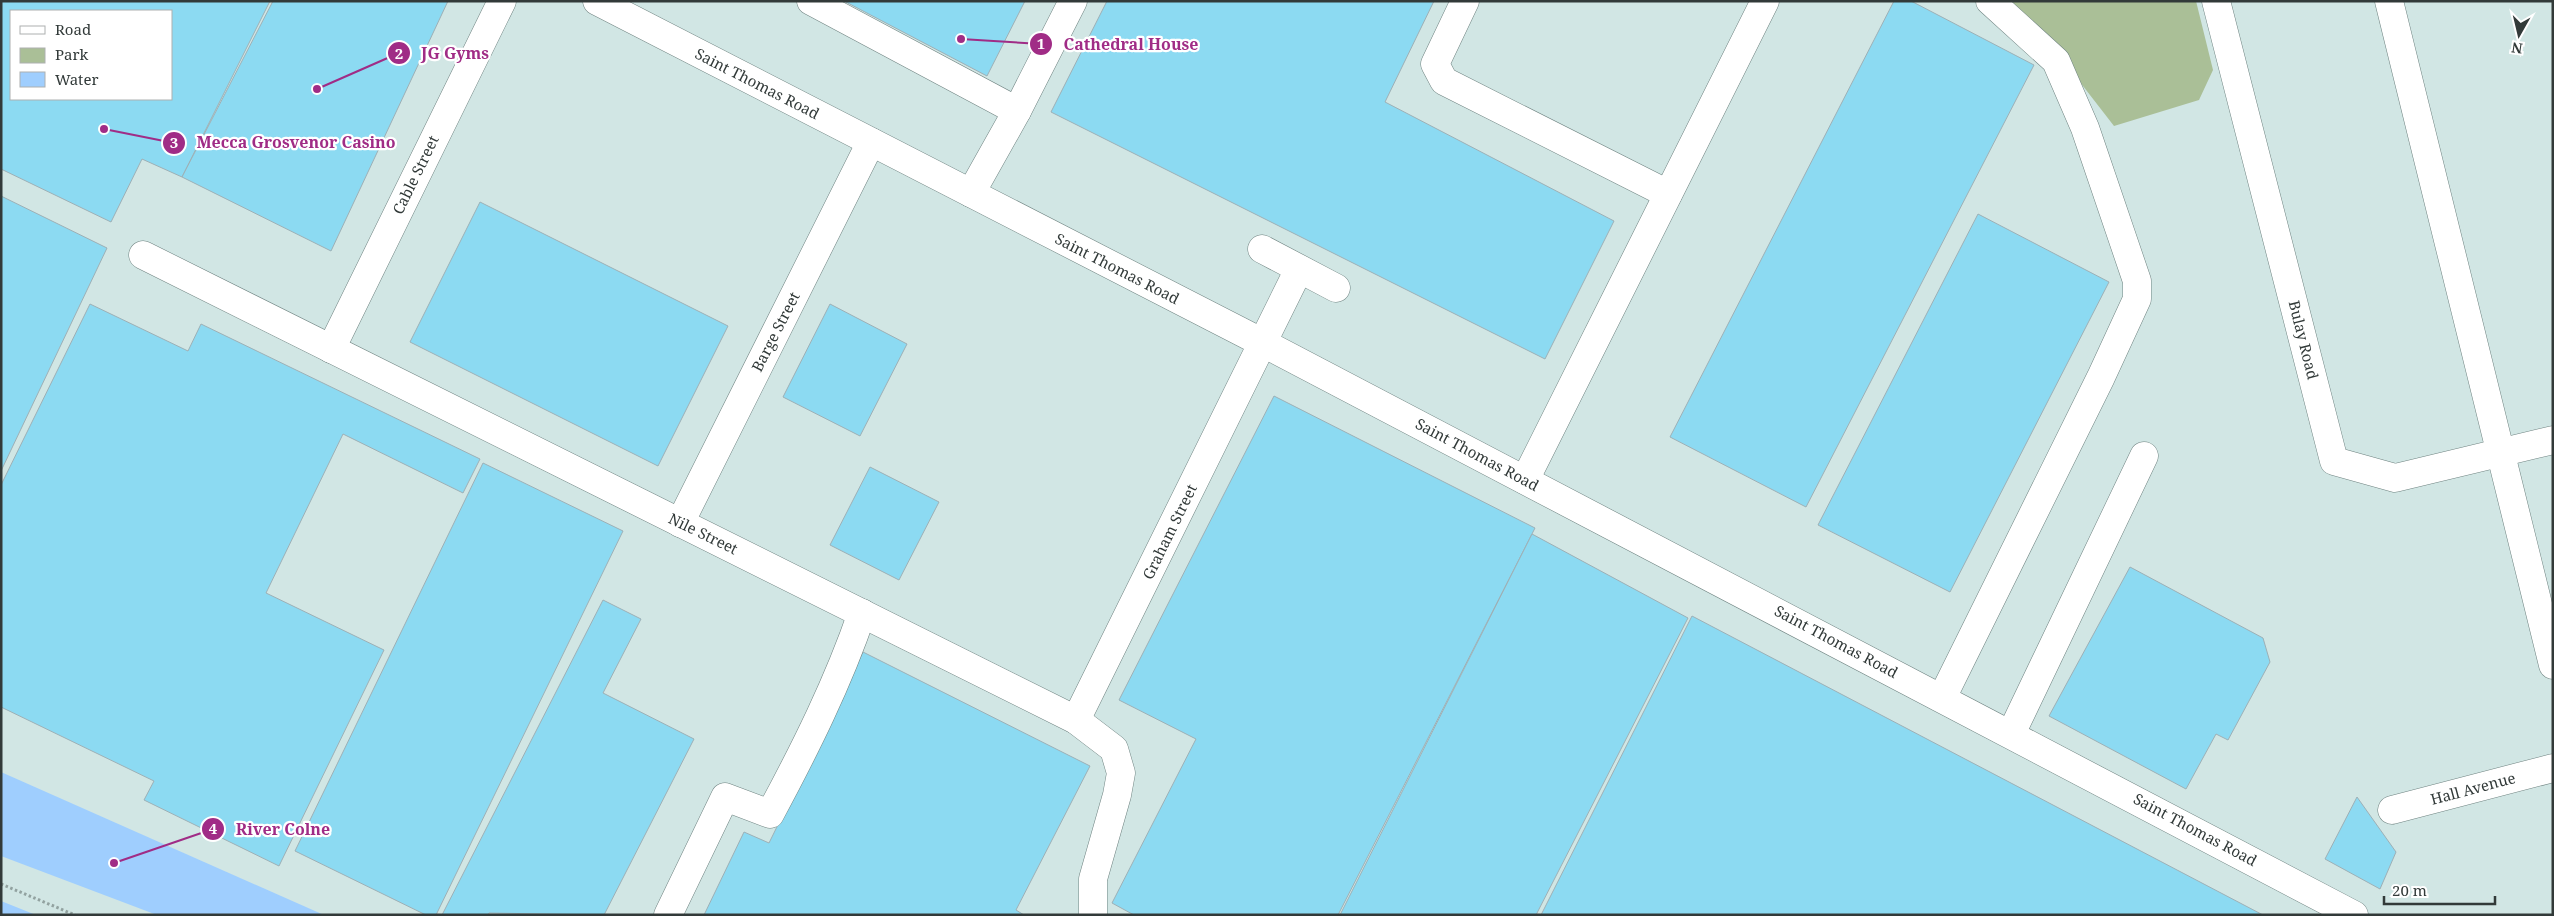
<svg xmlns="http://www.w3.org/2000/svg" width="2554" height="916" font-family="'Noto Serif',serif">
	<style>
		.green { fill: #aabf97 }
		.water { fill: #9fcefe }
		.building { fill: #8cdaf2; stroke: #9db0b6; fill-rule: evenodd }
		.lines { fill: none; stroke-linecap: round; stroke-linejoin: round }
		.minor-casing { stroke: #6f8381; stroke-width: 29 }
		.major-casing { stroke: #6f8381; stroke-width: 29 }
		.path { stroke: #92a2a0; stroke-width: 3; stroke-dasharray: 2.5 2.5; stroke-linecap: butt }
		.minor { stroke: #fff; stroke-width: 28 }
		.major { stroke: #fff; stroke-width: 28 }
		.labels { text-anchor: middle; stroke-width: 4.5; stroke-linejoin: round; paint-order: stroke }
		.street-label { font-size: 15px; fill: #323a39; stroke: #fff }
		.leader { fill: none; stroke: #a02c86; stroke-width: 2 }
		.callout-dot { fill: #a02c86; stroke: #fff; stroke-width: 2 }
		.mark-label { font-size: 15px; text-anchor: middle; font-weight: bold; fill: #fff }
		.callout-label { font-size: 16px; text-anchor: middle; font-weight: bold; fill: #a02c86; stroke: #fff; stroke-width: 4.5; stroke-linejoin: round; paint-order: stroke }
	</style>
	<rect width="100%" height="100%" fill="#d1e6e4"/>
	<path class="green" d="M2003,1h193l17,69 -14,30 -85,26 -69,-89z"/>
	<g class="water">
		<path d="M1,772l323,143h-167l-156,-59z"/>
		<path d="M1,901l35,14h-35z"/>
	</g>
	<g class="building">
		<path d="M1,1h269l-88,176 -40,-18 -31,63 -110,-53zM11,11h160v88h-160z"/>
		<path d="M273,1h175l-117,250 -149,-74z"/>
		<path d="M844,1h181l-38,75z"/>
		<path d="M1107,1h327l-49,101 229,119 -69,138 -494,-247z"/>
		<path d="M1894,1h17l123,64 -228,442 -136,-70z"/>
		<path d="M1,196l106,52 -106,223z"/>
		<path d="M480,202l248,124 -70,140 -248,-124z"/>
		<path d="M1978,214l131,68 -159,310 -132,-67z"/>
		<path d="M90,304l98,47 13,-27 279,135 -17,34 -120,-59 -77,159 118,57 -105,216 -135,-66 10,-19 -153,-74v-222z"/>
		<path d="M830,304l77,40 -47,92 -77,-39z"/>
		<path d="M1274,396l261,132 -197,387h-204l-22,-12 84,-164 -77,-39z"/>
		<path d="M483,463l140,68 -187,384h-10l-131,-64z"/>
		<path d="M870,467l69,35 -40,78 -69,-35z"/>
		<path d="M1532,534l156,84 -152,297h-196z"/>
		<path d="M2130,567l133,71 7,24 -42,78 -12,-6 -30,55 -137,-73z"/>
		<path d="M603,600l38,19 -38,74 91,46 -90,176 -115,-2 -1,2h-46z"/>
		<path d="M1692,616l571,299h-722z"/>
		<path d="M863,652l227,114 -74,144 8,5h-320l40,-83 25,11z"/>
		<path d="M2357,797l39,55 -16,37 -55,-30z"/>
	</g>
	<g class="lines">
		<g class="minor-casing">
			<g id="minor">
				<path d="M811,1l206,110 -46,82"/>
				<path d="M1465,1l-30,63 9,17 224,113"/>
				<path d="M2216,1l118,460 61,17 158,-38"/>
				<path d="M2389,1l164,664"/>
				<path d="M1017,111l56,-110"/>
				<path d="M1262,249l74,39"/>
				<path d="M143,255l933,465 38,29 7,24 -4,22 -24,84v36"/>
				<path d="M331,349l171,-348"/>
				<path d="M1525,480l240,-479"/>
				<path d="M680,523l191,-381"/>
				<path d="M1942,698l159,-321 36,-78v-18l-52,-153 -29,-67 -66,-60"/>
				<path d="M1076,720l223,-451"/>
				<path d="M2011,734l133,-278"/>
				<path d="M2392,810l161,-42"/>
				<path d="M668,915l57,-118 45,17c35,-65 68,-131 92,-201"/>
			</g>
		</g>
		<g class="major-casing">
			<path id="major" d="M597,1l666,342 1091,572"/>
		</g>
		<path class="path" d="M1,884l74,31"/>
		<use href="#minor" class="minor"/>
		<use href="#major" class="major"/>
	</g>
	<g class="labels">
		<g class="street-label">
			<text transform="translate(757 84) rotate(27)" y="5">Saint Thomas Road</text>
			<text transform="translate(416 175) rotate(-64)" y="5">Cable Street</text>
			<text transform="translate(1117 269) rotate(27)" y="5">Saint Thomas Road</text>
			<text transform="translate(776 332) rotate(-63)" y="5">Barge Street</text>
			<text transform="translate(2303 340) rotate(76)" y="5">Bulay Road</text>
			<text transform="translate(1477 455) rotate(28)" y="5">Saint Thomas Road</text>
			<text transform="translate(1170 532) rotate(-64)" y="5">Graham Street</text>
			<text transform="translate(703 534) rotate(26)" y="5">Nile Street</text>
			<text transform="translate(1836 642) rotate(28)" y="5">Saint Thomas Road</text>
			<text transform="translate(2473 789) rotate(-15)" y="5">Hall Avenue</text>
			<text transform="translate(2195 830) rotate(28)" y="5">Saint Thomas Road</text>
		</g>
	</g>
	<path class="leader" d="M961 39L1041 44M317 89L399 53M104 129L174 143M114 863L213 829"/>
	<g class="callout-dot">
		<circle cx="961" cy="39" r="5"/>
		<circle cx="317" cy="89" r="5"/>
		<circle cx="104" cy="129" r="5"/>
		<circle cx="114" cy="863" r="5"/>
		<circle cx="1041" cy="44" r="12"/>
		<circle cx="399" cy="53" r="12"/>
		<circle cx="174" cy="143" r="12"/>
		<circle cx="213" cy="829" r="12"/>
	</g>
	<g class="mark-label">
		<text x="1041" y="49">1</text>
		<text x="399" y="59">2</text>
		<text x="174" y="148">3</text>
		<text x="213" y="834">4</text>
	</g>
	<g class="callout-label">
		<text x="1131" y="50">Cathedral House</text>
		<text x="455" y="59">JG Gyms</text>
		<text x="296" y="148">Mecca Grosvenor Casino</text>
		<text x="283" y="835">River Colne</text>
	</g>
	<rect width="2554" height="916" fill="none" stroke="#323a39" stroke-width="5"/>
	<rect x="10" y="10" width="162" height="90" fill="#ffffff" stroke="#adb0b0"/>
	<rect x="20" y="26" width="25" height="8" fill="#ffffff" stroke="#adb0b0"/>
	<text x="55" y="35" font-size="15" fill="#323a39">Road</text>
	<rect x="20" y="48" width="25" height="15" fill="#aabf97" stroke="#adb0b0"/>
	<text x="55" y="60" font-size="15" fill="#323a39">Park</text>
	<rect x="20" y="72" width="25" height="15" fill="#9fcefe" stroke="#adb0b0"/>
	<text x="55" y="85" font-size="15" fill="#323a39">Water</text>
	<g transform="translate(2519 35) rotate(188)" stroke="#ffffff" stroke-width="4" paint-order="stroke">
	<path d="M0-4L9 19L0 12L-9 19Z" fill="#323a39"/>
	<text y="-8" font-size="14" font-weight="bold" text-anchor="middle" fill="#323a39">N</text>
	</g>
	<path d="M2384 896v8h111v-8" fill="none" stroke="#323a39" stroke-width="2.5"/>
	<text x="2392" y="896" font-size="15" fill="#323a39" stroke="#ffffff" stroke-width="4" paint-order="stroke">20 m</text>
</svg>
